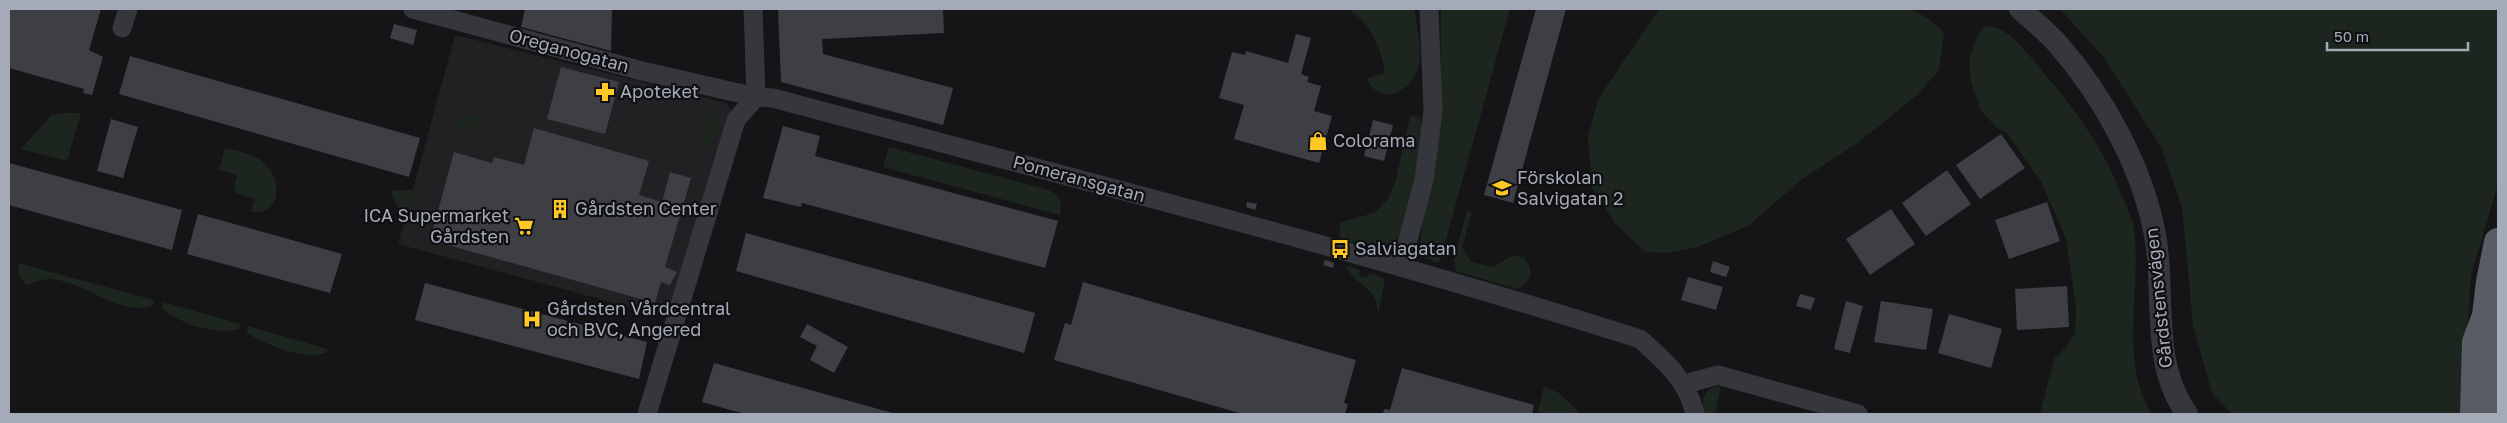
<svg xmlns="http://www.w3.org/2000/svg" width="2507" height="423" font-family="'Golos Text',sans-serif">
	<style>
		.built { fill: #212124 }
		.green { fill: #1d261e }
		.building { fill: #3e3f45 }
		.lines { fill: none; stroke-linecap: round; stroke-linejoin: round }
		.minor { stroke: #36363d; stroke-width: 19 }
		.tertiary { stroke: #36363d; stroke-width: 22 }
		.trunk { stroke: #595c65; stroke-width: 28 }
		.labels { text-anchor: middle; stroke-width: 4.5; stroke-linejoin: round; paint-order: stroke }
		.street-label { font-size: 18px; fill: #a5aab9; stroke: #101012 }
		.poi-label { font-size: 18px; fill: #a5aab9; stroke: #101012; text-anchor: start }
	</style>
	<rect width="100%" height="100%" fill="#151517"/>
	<path class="built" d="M455,35l271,68 9,11 -55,207 -282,-77z"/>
	<g class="green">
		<path d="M1349,9h65c4,24 15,63 -10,79 -5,4 -11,7 -18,6 -10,-2 -15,-6 -19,-16l18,-5c-6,-31 -12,-45 -36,-64z"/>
		<path d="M1441,9h69l-70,252 -3,2 -13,-6 -4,-16 21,-148z"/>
		<path d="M1659,9h252l16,9 17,14 -5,38 -22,25 -58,47 -58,38 -53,46 -51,21 -29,6 -23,-1 -30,-29 -23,-35 -4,-51 10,-38z"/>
		<path d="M2060,9h438v175l-27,91 -9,139h-230l-20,-21 -19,-68 -11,-118 -21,-60 -56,-88z"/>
		<path d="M1986,26c24,0 43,30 57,46 34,39 64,82 82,131 3,8 8,17 9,25 8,60 -16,132 18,186h-112l14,-55 12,-12 9,-14 1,-27 -10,-67 -25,-58 -35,-49 -10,-5 -15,-16 -10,-30 -2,-21 4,-12 6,-15z"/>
		<path d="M710,108l9,8c0,13 -4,34 -20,33z"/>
		<path d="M462,112l27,7 -1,4 -32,9z"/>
		<path d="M68,113h13l-14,48 -46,-12 31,-34z"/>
		<path d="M1416,116l4,2c8,22 -12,91 -17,116 -19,18 -41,14 -63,3l-1,-6 2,-9 33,-9 14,-14 7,-16 15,-66z"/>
		<path d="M889,147l160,43c11,7 14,12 11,25l-177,-48z"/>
		<path d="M225,148c11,3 25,5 34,11 25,17 24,57 -8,53l4,-13 -19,-6 -2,-7 3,-11 -18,-5z"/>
		<path d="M409,190l6,1 -3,15 -6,12 -7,-7 -8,-20z"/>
		<path d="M1467,211l5,2 -10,34 9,15 22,5 21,-12 10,3c11,12 8,25 -7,31l-61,-18 -2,-12z"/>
		<path d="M18,263l136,37 -1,5c-32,14 -70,-26 -104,-26 -9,0 -16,4 -23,6l-7,-9z"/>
		<path d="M1346,266l14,4 -1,6 8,2 2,-5 12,4 4,4 -7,33c-1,-31 -23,-27 -32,-48z"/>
		<path d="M163,302l77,22 -1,5c-24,6 -60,-5 -77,-21z"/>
		<path d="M248,326l79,23v3c-22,10 -62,-8 -80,-19z"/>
		<path d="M1721,386l-6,28h-12c-2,-14 1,-28 18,-28z"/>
		<path d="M1544,387l15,6 22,21h-44z"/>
	</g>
	<g class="building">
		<path d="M9,9h92l-12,41 14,7 -11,38 -9,-2 1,-4 -75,-21z"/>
		<path d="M525,9h87l-1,42 -90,-24z"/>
		<path d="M778,9h165l1,24 -122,6 1,15 130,34 -10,37 -162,-43z"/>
		<path d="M1536,9h30l-53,194 -29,-8z"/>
		<path d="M394,24l23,6 -4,15 -23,-7z"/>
		<path d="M1296,34l15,4 -10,36 8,3 -2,5 14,4 -7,25 18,5 -13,47 -85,-24 10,-34 -25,-7 13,-46 13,3 1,-4 42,12z"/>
		<path d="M130,56l290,82 -11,39 -290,-83z"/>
		<path d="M561,67l58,15 -14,52 -58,-15z"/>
		<path d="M111,119l27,8 -15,51 -26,-7z"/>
		<path d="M1373,120l20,5 -9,36 -20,-5z"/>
		<path d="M783,126l37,10 -5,20 243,65 -13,47 -243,-65 -1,4 -38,-9z"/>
		<path d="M534,128l115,33 -10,34 23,7 8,-30 21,6 -26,89 12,5 -7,13 -9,-3 -6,21 -225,-63 24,-88 38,11 2,-6 30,8z"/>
		<path d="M2001,134l24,34 -45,31 -24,-34z"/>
		<path d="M9,163l173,47 -10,40 -163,-45z"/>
		<path d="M1947,170l24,34 -45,32 -24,-33z"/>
		<path d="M1247,202l10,2 -2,6 -9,-3z"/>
		<path d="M2047,202l13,39 -51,18 -14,-39z"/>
		<path d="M1891,209l24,35 -45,31 -24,-36z"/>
		<path d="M198,214l144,40 -12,39 -143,-39z"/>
		<path d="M746,233l289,80 -11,40 -288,-82z"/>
		<path d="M1325,260l9,3 -1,5 -10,-3z"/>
		<path d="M1713,261l17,6 -4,10 -16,-5z"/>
		<path d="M1688,277l35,10 -7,23 -35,-10z"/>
		<path d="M1083,282l273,78 -12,43 4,1 -3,10h-102l-189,-54 11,-37 6,2z"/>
		<path d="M425,283l222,59 -8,37 -224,-59z"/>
		<path d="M2067,286l2,41 -52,3 -2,-41z"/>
		<path d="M1800,294l15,4 -4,12 -15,-4z"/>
		<path d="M1846,301l17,5 -13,47 -16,-4z"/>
		<path d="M1881,301l52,8 -7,41 -52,-8z"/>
		<path d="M1949,314l53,15 -11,39 -53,-15z"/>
		<path d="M807,324l41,23 -14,26 -24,-13 7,-14 -17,-9z"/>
		<path d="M714,363l182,51h-151l-43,-12z"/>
		<path d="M1402,368l132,37 -2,9h-149l1,-5 6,1z"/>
	</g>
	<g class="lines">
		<g class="minor">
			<path d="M413,9l229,62 114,26 17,1c290,78 581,150 867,241 24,21 48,42 55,75"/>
			<path d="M122,28l6,-19"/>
			<path d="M1401,266l23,-86 9,-69 -4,-102"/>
			<path d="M1685,384l33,-9 140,39"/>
			<path d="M647,414l89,-294 20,-23 -3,-88"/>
		</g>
		<path class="tertiary" d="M2020,9c12,11 25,21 36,33 47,53 89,129 100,199 9,58 -5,123 31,173"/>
		<g class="trunk">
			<path d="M2486,316l10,28 1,70"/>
			<path d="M2474,414l2,-72 10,-26 4,-34 8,-40"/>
		</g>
	</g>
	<defs>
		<g id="pharmacy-bare" transform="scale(1.5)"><path d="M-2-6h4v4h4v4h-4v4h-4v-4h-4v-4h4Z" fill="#ffc825" stroke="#101012" stroke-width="2.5" paint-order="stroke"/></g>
		<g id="shop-bare" transform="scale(1.5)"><path d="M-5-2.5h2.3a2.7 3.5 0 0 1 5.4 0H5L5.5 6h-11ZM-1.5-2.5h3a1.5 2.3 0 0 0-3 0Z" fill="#ffc825" stroke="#101012" stroke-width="2.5" paint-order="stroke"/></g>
		<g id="school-bare" transform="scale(1.5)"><path d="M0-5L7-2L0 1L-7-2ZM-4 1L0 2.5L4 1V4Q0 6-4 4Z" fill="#ffc825" stroke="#101012" stroke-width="2.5" paint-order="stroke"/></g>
		<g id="building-bare" transform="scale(1.5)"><path d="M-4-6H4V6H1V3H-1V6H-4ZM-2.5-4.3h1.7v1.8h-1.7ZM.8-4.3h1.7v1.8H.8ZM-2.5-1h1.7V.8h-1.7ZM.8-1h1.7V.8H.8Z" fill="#ffc825" stroke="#101012" stroke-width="2.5" paint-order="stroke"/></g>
		<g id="supermarket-bare" transform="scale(1.5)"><path d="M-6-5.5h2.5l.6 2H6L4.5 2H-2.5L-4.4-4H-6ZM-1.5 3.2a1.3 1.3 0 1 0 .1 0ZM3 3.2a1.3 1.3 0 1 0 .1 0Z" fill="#ffc825" stroke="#101012" stroke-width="2.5" paint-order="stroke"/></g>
		<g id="bus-bare" transform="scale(1.5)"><path d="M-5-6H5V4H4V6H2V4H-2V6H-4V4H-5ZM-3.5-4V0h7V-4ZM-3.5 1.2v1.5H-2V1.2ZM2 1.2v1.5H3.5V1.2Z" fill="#ffc825" stroke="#101012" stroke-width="2.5" paint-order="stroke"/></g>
		<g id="hospital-bare" transform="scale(1.5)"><path d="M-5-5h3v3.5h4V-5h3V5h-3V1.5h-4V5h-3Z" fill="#ffc825" stroke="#101012" stroke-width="2.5" paint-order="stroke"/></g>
	</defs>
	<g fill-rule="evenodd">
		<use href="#pharmacy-bare" x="605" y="92"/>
		<use href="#shop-bare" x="1318" y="141"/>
		<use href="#school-bare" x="1502" y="188"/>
		<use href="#building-bare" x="560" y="209"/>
		<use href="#supermarket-bare" x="524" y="226"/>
		<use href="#bus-bare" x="1340" y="249"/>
		<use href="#hospital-bare" x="532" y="319"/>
	</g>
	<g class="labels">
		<g class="street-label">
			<text transform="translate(569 51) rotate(15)" y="6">Oreganogatan</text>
			<text transform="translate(1079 179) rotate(15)" y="6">Pomeransgatan</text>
			<text transform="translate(2159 298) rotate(-96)" y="6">Gårdstensvägen</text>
		</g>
		<g class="poi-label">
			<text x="620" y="98">Apoteket</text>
			<text x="1333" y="147">Colorama</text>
			<text x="1517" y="184">Förskolan<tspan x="1517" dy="21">Salvigatan 2</tspan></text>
			<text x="575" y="215">Gårdsten Center</text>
			<text x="509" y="222" text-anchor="end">ICA Supermarket<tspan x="509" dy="21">Gårdsten</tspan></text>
			<text x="1355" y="255">Salviagatan</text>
			<text x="547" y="315">Gårdsten Vårdcentral<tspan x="547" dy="21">och BVC, Angered</tspan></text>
		</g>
	</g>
	<rect width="2507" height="423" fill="none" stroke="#a5aab9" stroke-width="20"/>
	<path d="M2327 42v8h141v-8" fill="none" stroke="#a5aab9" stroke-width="2.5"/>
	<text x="2334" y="42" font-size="15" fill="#a5aab9" stroke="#101012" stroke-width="4" paint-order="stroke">50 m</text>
</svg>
